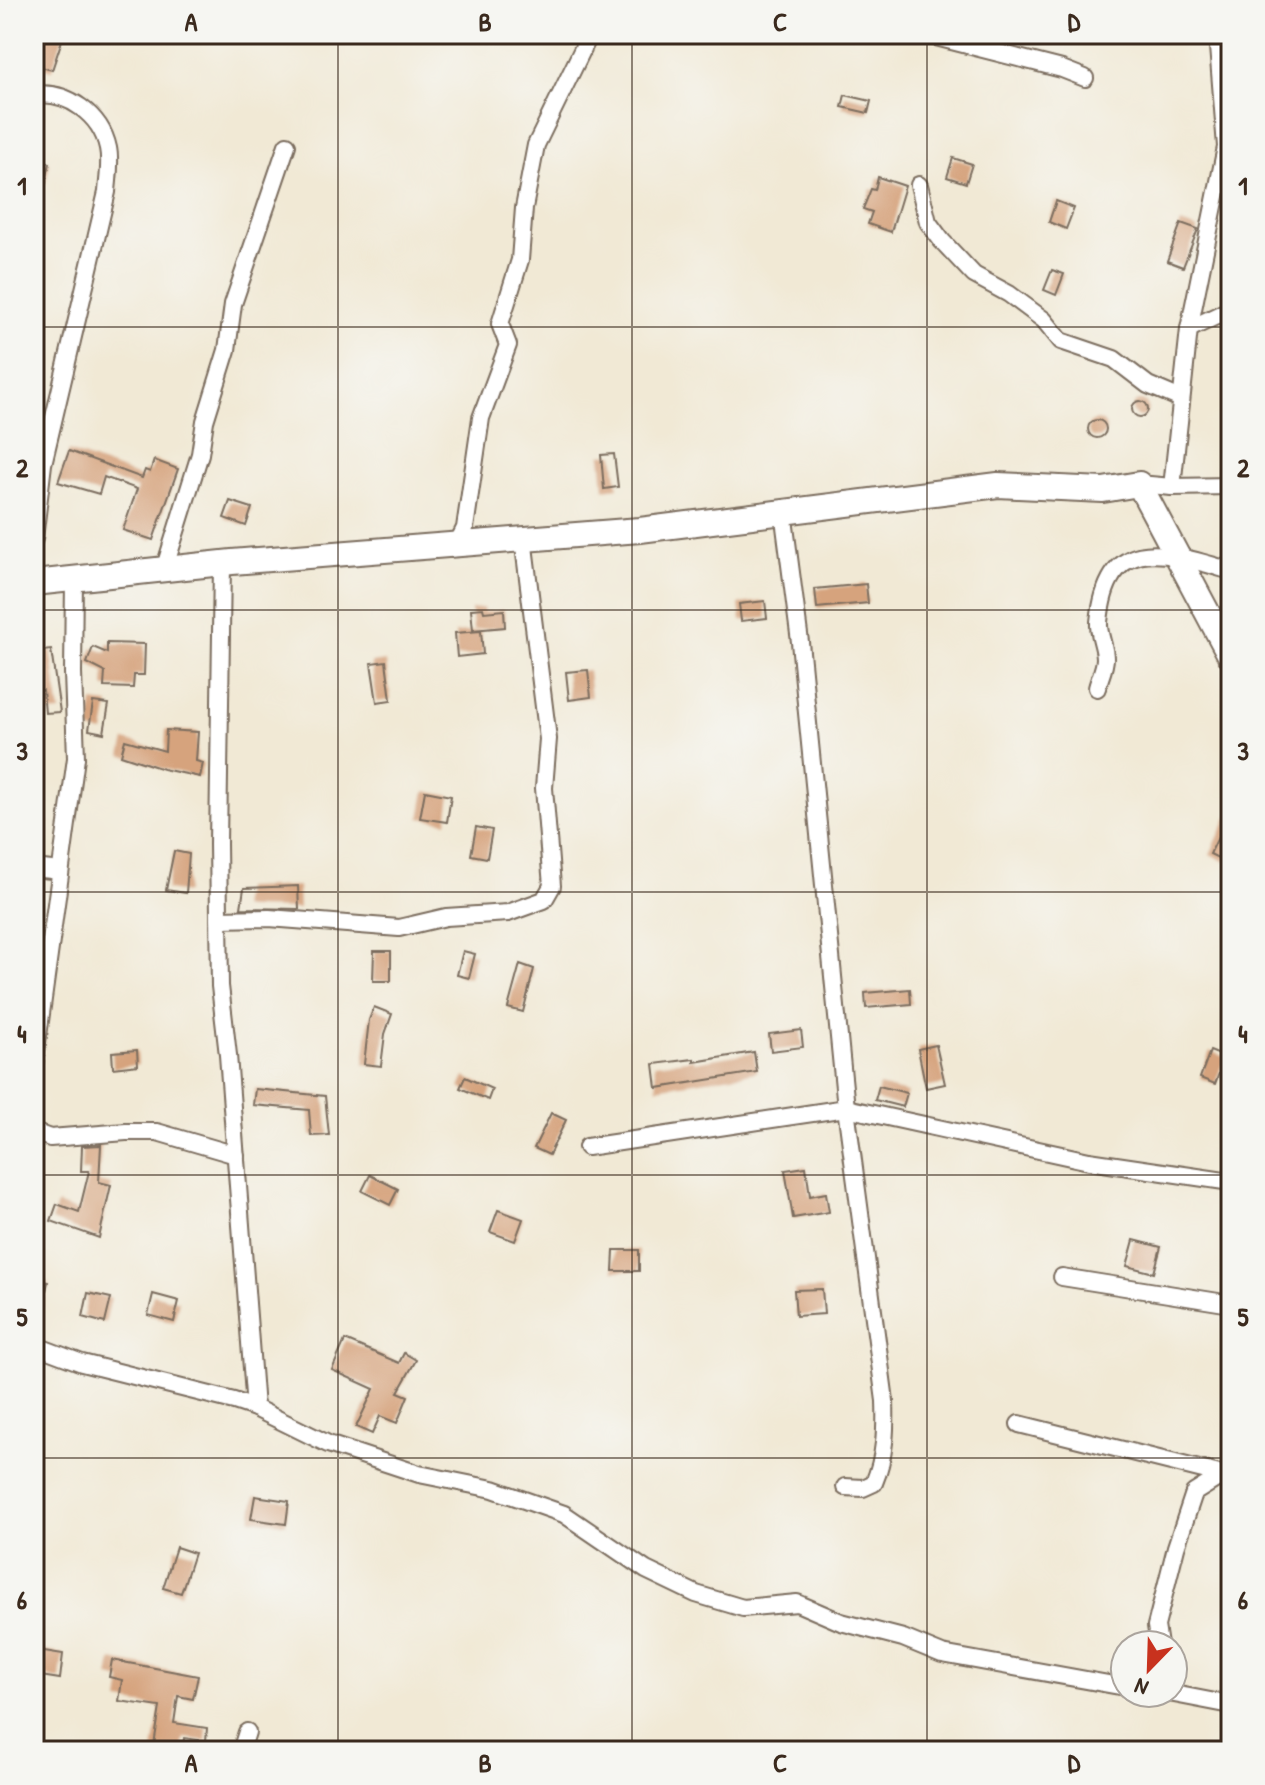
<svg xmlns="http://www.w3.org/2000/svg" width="1265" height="1785" font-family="'Patrick Hand',sans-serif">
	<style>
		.building { fill: #d6a37d }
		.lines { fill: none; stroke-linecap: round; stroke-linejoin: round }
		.street-casing { stroke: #7b6d5e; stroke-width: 20 }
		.secondary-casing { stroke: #7b6d5e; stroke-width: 28 }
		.street { stroke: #fff; stroke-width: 16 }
		.secondary { stroke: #fff; stroke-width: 24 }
		.grid { fill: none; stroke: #3b2a1e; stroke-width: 2; stroke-opacity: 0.55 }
		.neatline { fill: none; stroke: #3b2a1e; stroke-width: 3 }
		.grid-label { font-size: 26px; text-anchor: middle; font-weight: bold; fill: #3b2a1e }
	</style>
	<rect width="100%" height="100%" fill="#f6f6f2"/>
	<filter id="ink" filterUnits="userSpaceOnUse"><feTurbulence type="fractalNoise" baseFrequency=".0125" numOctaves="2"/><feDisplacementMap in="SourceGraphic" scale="16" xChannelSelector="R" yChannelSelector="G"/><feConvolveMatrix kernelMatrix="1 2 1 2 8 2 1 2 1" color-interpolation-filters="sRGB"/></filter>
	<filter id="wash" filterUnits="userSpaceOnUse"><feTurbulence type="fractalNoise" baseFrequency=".006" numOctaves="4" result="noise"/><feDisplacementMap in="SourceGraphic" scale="32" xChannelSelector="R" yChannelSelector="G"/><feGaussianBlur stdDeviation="1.8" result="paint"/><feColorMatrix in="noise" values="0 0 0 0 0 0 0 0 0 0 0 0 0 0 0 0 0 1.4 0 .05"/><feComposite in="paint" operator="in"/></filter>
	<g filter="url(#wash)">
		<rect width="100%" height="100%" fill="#f1e9d5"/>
		<g id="blocks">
			<g class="building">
				<path d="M43,34h21l-12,36 -18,-5z"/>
				<path d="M845,95l26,6 -3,12 -26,-6z"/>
				<path d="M953,158l19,6 -6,19 -19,-6z"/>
				<path d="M34,159l16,4 -5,22 -11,-2z"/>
				<path d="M878,177l27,9 -14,46 -23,-8 4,-12 -9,-3 8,-20 4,1z"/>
				<path d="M1056,201l18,7 -8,21 -17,-7z"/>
				<path d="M1181,223l17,6 -15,38 -16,-6z"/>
				<path d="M1052,270l12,4 -8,21 -12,-5z"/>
				<circle cx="1140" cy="409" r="8"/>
				<circle cx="1097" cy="429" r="9"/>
				<path d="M69,451l73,27 3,-8 5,2 4,-12 24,9 -25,71 -30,-10 14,-41 -33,-12 -5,17 -41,-12z"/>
				<path d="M614,454l4,33 -14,2 -3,-34z"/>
				<path d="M230,501l22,7 -6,18 -22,-8z"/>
				<path d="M866,584l2,19 -51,5 -2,-19z"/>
				<path d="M765,601l2,17 -26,3 -2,-17z"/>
				<path d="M483,608l1,4 20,-2 1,17 -32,3 -2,-21z"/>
				<path d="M481,631l2,23 -26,3 -2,-24z"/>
				<path d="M107,643l38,1 -1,31h-10l-1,13 -29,-1 1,-15 -18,-9 6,-16 14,6z"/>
				<path d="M51,650l9,62 -15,1 -2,-23 -9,1v-39z"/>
				<path d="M386,661l5,39 -14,2 -6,-39z"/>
				<path d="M588,670l3,27 -22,3 -3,-28z"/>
				<path d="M93,702l16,2 -5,29 -15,-3z"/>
				<path d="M166,730l32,2 -2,29 7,2 -3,14 -37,-8 -42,-14 4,-15 40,11z"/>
				<path d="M425,791l26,5 -4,26 -27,-4z"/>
				<path d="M1231,810v40l-5,12 -16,-8z"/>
				<path d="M476,827l16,3 -5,28 -16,-3z"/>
				<path d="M174,851l15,3 -3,39 -20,-3z"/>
				<path d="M298,886l1,23 -58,-1 3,-20z"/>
				<path d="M374,951h17v30h-18z"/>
				<path d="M463,951l12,3 -6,24 -12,-3z"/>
				<path d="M520,964l14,5 -11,43 -15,-4z"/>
				<path d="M910,989l1,15 -45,4 -1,-15z"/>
				<path d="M374,1007l18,7 -7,20 -4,32 -17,-2 5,-44z"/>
				<path d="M801,1030l2,17 -32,4 -2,-17z"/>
				<path d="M936,1045l9,39 -19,4 -8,-39z"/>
				<path d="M137,1050l1,15 -25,3 -1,-16z"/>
				<path d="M1210,1051l15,6 -10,27 -15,-6z"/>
				<path d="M754,1052l3,20 -100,16 -3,-24 40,-5v3z"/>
				<path d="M465,1077l27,12 -4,11 -28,-12z"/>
				<path d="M879,1086l28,7 -4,14 -28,-7z"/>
				<path d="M255,1089l70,7 4,39 -18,1 -2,-26 -56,-5z"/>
				<path d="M551,1113l15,7 -17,35 -15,-7z"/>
				<path d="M101,1145l-2,37 12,3 -12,53 -48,-17 6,-17 22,8 10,-41h-8l1,-25z"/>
				<path d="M806,1167l4,29 16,-3 3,19 -36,6 -8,-48z"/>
				<path d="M370,1175l28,14 -8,16 -28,-14z"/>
				<path d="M498,1210l25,9 -8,22 -25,-9z"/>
				<path d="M1134,1240l27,7 -7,26 -27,-7z"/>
				<path d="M614,1250h25v21h-26z"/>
				<path d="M34,1279l14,3 -9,40 -5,-1z"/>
				<path d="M822,1289l2,25 -28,2 -2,-26z"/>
				<path d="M88,1293l23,5 -6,25 -22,-6z"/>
				<path d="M153,1294l26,7 -5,21 -26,-7z"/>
				<path d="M345,1340l54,23 5,-10 12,7 -18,32 10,4 -11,27 -17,-7 -8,18 -16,-7 18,-38 -42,-19z"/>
				<path d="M255,1496l34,5 -3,23 -35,-5z"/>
				<path d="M176,1547l18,6 -13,40 -18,-5z"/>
				<path d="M38,1650l25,4 -3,25 -26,-4z"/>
				<path d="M112,1660l86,16 -5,23 -15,-3 -4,27 33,5 -1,13 -22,-3 -2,13h-29l7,-44 -41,-6 3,-21 -13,-3z"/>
			</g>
		</g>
	</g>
	<g filter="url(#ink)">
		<use href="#blocks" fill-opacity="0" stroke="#7b6d5e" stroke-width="2"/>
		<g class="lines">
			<g class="street-casing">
				<g id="street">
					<path d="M924,34l138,35 23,9"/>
					<path d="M34,95c33,-5 67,20 74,53 3,14 0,30 -1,44l-64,272 -9,75"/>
					<path d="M919,185l9,37 14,19 32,34 35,19 35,26 17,21 53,18 34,26 33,14"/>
					<path d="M1189,329l42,-20"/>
					<path d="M1139,484l33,3 59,-1"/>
					<path d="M1172,487l17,-158 37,-182 -9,-113"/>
					<path d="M783,511l17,131 46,466 39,293c1,28 0,56 -11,82l-11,5 -18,-1"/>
					<path d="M457,544l8,-16 16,-110 27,-73 -8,-21 20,-64 4,-52 12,-63 54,-111"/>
					<path d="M222,564l-4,280 2,142 8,69 27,353"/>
					<path d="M164,570l36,-116 5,-33 22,-71 6,-46 54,-159"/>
					<path d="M1097,688c2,-9 8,-20 8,-30 0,-12 -7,-24 -6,-36 9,-92 67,-70 132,-51"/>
					<path d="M34,868l26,3"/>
					<path d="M219,919l50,-1 130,10 47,-11 62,-4 36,-13 8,-14 -8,-98 4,-49 -25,-201"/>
					<path d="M34,1065l42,-307 -3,-85 1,-94"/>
					<path d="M34,1132l16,6 76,-6h31l79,23"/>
					<path d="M587,1147l259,-39 243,53 142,21"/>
					<path d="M1062,1277l169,27"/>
					<path d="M34,1345l48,18 152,38 21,7 73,36 91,30 74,15 71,25 82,56 50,24 47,14 54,-5 44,19 62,16 39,16 183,33"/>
					<path d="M1019,1424l204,51"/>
					<path d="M1159,1645l-3,-19 20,-79 18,-54 32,-20"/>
					<path d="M1169,1693l62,12"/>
					<path d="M241,1751l6,-19"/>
				</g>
			</g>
			<g class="secondary-casing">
				<path id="secondary" d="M34,583l198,-21 408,-32 358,-45 105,5 36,-6 92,173"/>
			</g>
			<use href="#street" class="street"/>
			<use href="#secondary" class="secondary"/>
		</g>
	</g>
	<path class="grid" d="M338,34v1717M632,34v1717M927,34v1717M34,327h1197M34,610h1197M34,892h1197M34,1175h1197M34,1458h1197"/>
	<rect width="1265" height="1785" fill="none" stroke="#f6f6f2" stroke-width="88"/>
	<g transform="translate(1149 1669) rotate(203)"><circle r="38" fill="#f6f6f2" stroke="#aba49d" stroke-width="2"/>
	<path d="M0-6L14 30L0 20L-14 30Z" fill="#c8321e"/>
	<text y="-12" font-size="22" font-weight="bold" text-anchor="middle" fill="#3b2a1e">N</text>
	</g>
	<rect x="44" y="44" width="1177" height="1697" class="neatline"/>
	<g class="grid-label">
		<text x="191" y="31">A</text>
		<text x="485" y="31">B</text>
		<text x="780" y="31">C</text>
		<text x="1074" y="31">D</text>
		<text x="22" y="195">1</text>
		<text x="1243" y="195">1</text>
		<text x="22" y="477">2</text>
		<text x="1243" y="477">2</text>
		<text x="22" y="760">3</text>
		<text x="1243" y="760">3</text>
		<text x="22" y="1043">4</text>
		<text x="1243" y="1043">4</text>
		<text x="22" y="1326">5</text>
		<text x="1243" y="1326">5</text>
		<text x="22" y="1609">6</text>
		<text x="1243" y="1609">6</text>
		<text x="191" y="1772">A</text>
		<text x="485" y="1772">B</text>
		<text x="780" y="1772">C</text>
		<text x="1074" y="1772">D</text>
	</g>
</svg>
